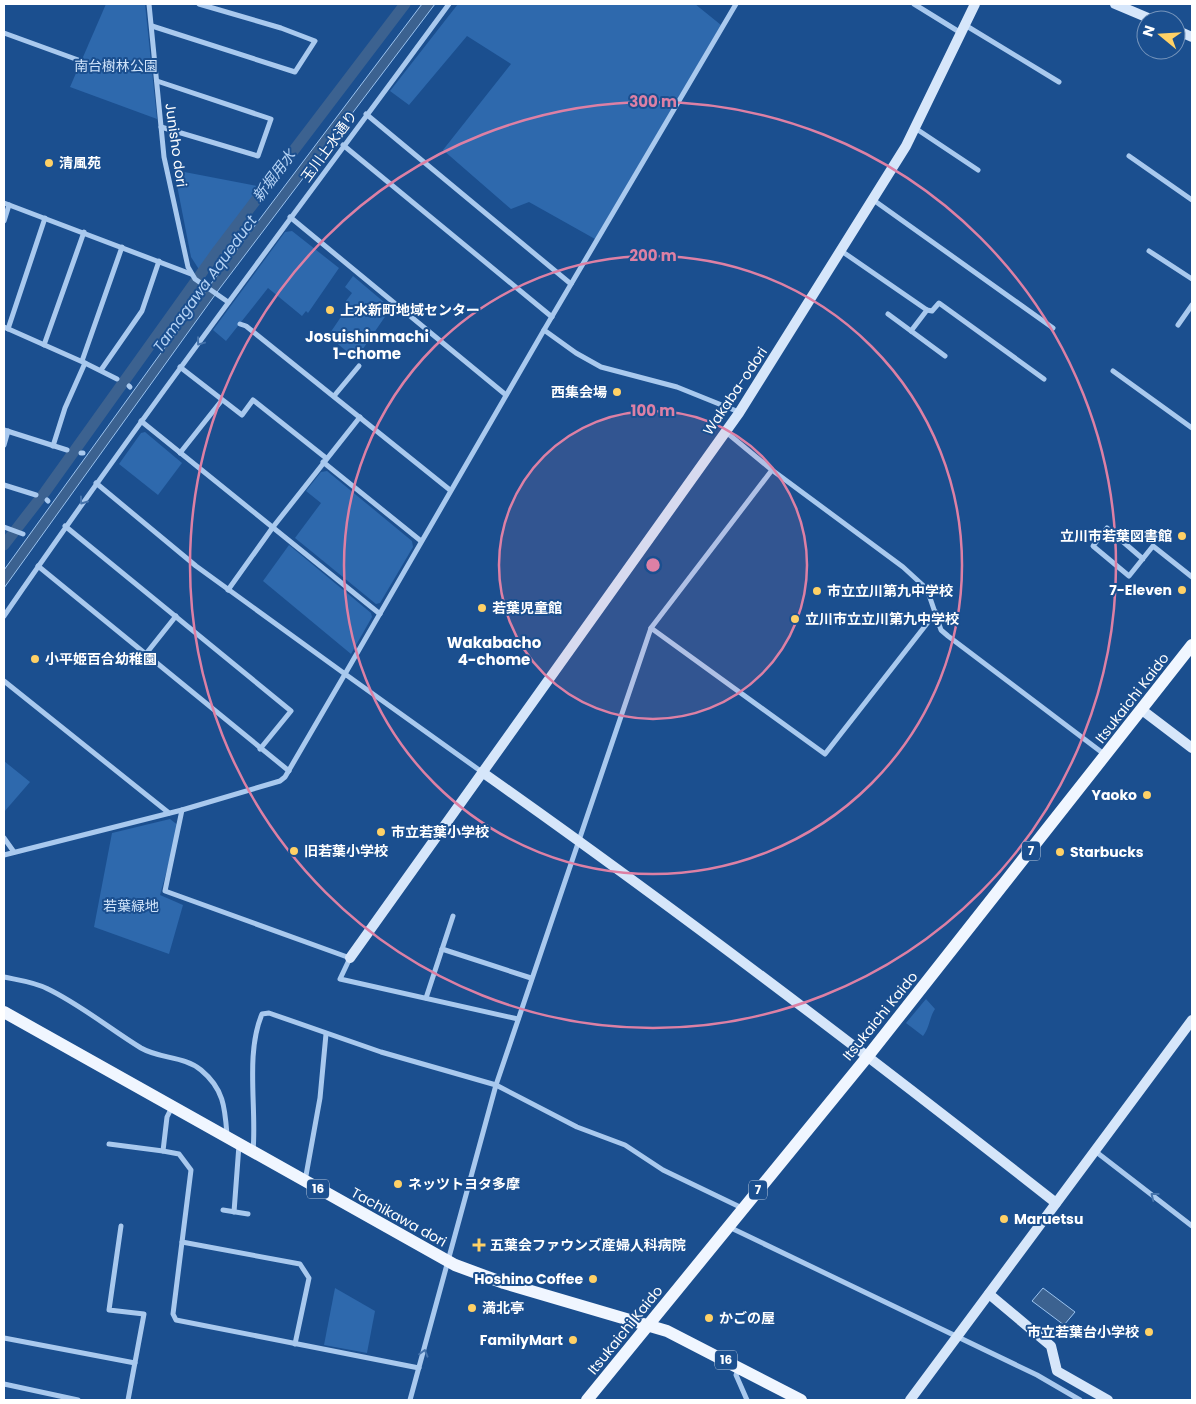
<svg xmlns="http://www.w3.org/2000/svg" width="1196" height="1404" font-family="Poppins,'Noto Sans JP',sans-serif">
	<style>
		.green { fill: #2e69ad }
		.water { fill: #3c6290; stroke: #9cc4f0 }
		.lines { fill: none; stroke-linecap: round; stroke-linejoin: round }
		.canal { stroke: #3c6290; stroke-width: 11 }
		.street { stroke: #a9c9ee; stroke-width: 5 }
		.secondary { stroke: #d6e6fa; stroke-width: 10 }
		.primary { stroke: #f0f6ff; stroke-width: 12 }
		.oneway { stroke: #4674ac }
		.ring { fill: none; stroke: #dd80a5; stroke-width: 2.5 }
		.poi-dot { fill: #ffd166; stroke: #1b4f8f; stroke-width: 2 }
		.labels { text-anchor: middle; stroke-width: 4; stroke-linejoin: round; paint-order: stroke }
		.shield { fill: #1b4f8f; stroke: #bbcadd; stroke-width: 1 }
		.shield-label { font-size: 12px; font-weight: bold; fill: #fff }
		.park-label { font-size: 14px; fill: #cfe3fa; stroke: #1b4f8f }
		.street-label { font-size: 14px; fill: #fff; stroke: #1b4f8f }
		.poi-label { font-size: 14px; font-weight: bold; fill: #fff; stroke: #1b4f8f; text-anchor: start }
		.water-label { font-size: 15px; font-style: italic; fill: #b5d3f5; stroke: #1b4f8f }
		.neighbourhood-label { font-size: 15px; font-weight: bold; fill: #fff; stroke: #1b4f8f }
		.centre { fill: #dd80a5; stroke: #1b4f8f; stroke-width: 2.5 }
		.ring-label { font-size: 15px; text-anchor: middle; font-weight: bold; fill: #dd80a5; stroke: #1b4f8f; stroke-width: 4; stroke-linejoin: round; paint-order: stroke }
	</style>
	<rect width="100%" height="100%" fill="#1b4f8f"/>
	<g class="green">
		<path d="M106,4h39l12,115 -87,-32z"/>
		<path d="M458,4h237l26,21 -126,214 -66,-37 -18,7 -68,-59 68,-86 -44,-28 -58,69 -19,-14z"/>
		<path d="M174,170l88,17 -62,84 -9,-14z"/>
		<path d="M292,231l47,37 -31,45 -2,-2 -4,5 -34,-28 -42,53 -13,-11 72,-98z"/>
		<path d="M353,276l38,32 -35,51 -28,-23 21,-31 -3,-4 6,-8 -7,-6z"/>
		<path d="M145,432l37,31 -24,32 -39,-31 22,-31z"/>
		<path d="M327,471l85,70 1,6 -33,56 -4,1 -81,-66 26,-35 -15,-12 15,-19z"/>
		<path d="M289,545l82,68 1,4 -21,37 -88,-73z"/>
		<path d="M4,761l26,21 -26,30z"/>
		<path d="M170,819l9,7 -19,69 23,10 -14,49 -75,-27 18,-94z"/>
		<path d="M926,999l9,10c-6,9 -5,18 -12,27l-17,-13z"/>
		<path d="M335,1288l40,23 -8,42 -43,-8z"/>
	</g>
	<g class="water">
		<path d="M422,4h13l-215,284 -216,300v-18l209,-289z"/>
		<path d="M1043,1288l32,24 -11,13 -32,-24z"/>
	</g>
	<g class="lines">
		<path class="canal" d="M4,545l41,-53 173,-242 187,-246"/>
		<g class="street">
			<path d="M149,4l15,153 24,110 7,12 33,23"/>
			<path d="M736,4l-192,326 32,23 25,14 76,20 62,25"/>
			<path d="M914,4l47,29"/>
			<path d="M965,25l94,57"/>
			<path d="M152,26l143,46 20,-31 -34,-13 -82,-24"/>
			<path d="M4,33l77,28"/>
			<path d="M157,81l114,38 -13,37 -97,-29"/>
			<path d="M366,114l205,170"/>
			<path d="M915,128l63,42"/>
			<path d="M343,145l209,172"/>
			<path d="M1129,156l63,44"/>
			<path d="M872,199l181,129"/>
			<path d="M4,203l187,71"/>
			<path d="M290,217l216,178"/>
			<path d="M4,221l5,-16"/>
			<path d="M840,250l87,60 5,1 7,-8 105,76"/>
			<path d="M1149,251l43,28"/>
			<path d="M888,314l57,42"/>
			<path d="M240,324l6,2 204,164"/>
			<path d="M1178,325l14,-20"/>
			<path d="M4,327l81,36 32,16"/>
			<path d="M8,329l37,-111"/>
			<path d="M911,331l16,-21"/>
			<path d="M44,345l40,-113"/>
			<path d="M82,361l40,-114"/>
			<path d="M180,367l62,48 11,-15 73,58"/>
			<path d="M101,370l41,-59 17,-50"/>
			<path d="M1113,371l79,57"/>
			<path d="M129,386l1,1"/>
			<path d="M334,396l25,-30"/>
			<path d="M141,421l239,193"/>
			<path d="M4,430l63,20"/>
			<path d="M726,432l46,38 131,97 24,22 14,41 7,6 156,118"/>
			<path d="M4,445l4,-14"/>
			<path d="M53,446l12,-38 20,-45"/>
			<path d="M81,453h2"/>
			<path d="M180,453l42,-53"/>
			<path d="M323,462l98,79"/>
			<path d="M96,483l100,83 149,108 199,-344"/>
			<path d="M4,485l32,10"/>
			<path d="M47,500l1,1"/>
			<path d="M65,526l226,185 -31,38"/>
			<path d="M4,527l19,7"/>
			<path d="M1143,559l-36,-31 -14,18 36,30 24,-30 39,31"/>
			<path d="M38,566l251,205"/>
			<path d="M228,590l45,-63 87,-110"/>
			<path d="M4,616c143,-208 296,-409 445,-612"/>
			<path d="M651,628l121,-158"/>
			<path d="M145,655l31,-39"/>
			<path d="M4,681l165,132"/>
			<path d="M482,772l-137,-98 -60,103 -5,4 -98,29 -17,81 185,67 -10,21 178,40"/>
			<path d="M4,838l10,14"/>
			<path d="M4,855l178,-45"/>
			<path d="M442,949l89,29"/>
			<path d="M4,977c14,3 31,5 44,12 33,16 62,40 93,59 19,11 43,8 60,22 23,19 24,38 26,65"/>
			<path d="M426,998l27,-82"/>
			<path d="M172,1107l-5,10 -4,34 16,3 12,16 -18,144 3,6 243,48"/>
			<path d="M109,1144l54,7"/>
			<path d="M253,1151c4,-42 -8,-97 9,-137l7,-1 112,39 115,33 81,42 48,18 38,25 79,38"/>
			<path d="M1095,1151l97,75"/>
			<path d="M305,1181l15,-83 6,-64"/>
			<path d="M223,1210l25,4"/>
			<path d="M234,1212l5,-67"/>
			<path d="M121,1226l-12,84 35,4 -16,86"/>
			<path d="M729,1227l308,148 43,25"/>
			<path d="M182,1242l118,22 9,14 -14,66"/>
			<path d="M4,1338l131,25"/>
			<path d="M739,1368l-3,7 11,25"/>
			<path d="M4,1384l74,16"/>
			<path d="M410,1400l86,-315 155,-457 174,126 111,-142"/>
		</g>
		<g class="secondary">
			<path d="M1115,4l38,16"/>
			<path d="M1176,30l16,7"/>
			<path d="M1142,710l50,38"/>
			<path d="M482,772c196,138 386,283 574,431"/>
			<path d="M350,958l389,-545 167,-267 69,-142"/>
			<path d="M989,1294l62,52 6,25 51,29"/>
			<path d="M910,1400l282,-380"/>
		</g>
		<g class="primary">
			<path d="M4,1012l451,253 49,18 163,48 134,69"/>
			<path d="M587,1400l281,-344 324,-411"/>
		</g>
	</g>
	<defs><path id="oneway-chevron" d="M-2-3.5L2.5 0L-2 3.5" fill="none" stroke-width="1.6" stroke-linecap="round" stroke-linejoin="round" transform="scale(1.25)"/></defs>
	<g class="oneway">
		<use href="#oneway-chevron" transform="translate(200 342) rotate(127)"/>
		<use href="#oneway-chevron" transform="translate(83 501) rotate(126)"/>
		<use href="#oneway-chevron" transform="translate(1154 1196) rotate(-142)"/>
		<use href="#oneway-chevron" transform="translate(424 1353) rotate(-74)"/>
	</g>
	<circle cx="653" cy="565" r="154" fill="#dd80a5" fill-opacity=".12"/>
	<g class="ring">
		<circle cx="653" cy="565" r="154"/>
		<circle cx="653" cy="565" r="309"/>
		<circle cx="653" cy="565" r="463"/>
	</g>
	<g class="poi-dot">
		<circle cx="49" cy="163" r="5"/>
		<circle cx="330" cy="310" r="5"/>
		<circle cx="617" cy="392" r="5"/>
		<circle cx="1182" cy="536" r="5"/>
		<circle cx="1182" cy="590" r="5"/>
		<circle cx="817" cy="591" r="5"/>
		<circle cx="482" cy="608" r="5"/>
		<circle cx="795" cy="619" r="5"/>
		<circle cx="35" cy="659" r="5"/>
		<circle cx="1147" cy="795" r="5"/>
		<circle cx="381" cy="832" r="5"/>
		<circle cx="294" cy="851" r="5"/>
		<circle cx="1060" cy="852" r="5"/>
		<circle cx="398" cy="1184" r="5"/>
		<circle cx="1004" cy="1219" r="5"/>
		<path d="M476.5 1237.5h5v5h5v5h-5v5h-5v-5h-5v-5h5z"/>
		<circle cx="593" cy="1279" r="5"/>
		<circle cx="472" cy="1308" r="5"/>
		<circle cx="709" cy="1318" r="5"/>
		<circle cx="1149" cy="1332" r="5"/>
		<circle cx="573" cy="1340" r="5"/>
	</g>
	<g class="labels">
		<g class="shield">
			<rect x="1022" y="841.5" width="18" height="19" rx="4"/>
			<rect x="307" y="1179.5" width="22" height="19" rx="4"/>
			<rect x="749" y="1180.5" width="18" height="19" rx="4"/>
			<rect x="715" y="1350.5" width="22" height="19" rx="4"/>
		</g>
		<g class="shield-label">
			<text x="1031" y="855">7</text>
			<text x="318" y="1193">16</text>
			<text x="758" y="1194">7</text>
			<text x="726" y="1364">16</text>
		</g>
		<g class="park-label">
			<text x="116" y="71">南台樹林公園</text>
			<text x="131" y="911">若葉緑地</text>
		</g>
		<g class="street-label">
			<text transform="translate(176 145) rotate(82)" y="5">Junisho dori</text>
			<text transform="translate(329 146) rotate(-54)" y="5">玉川上水通り</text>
			<text transform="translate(735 391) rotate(-56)" y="5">Wakaba-odori</text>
			<text transform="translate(1132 698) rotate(-52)" y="5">Itsukaichi Kaido</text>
			<text transform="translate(880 1016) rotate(-51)" y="5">Itsukaichi Kaido</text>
			<text transform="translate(399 1217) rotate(29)" y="5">Tachikawa dori</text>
			<text transform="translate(625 1330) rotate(-51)" y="5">Itsukaichi Kaido</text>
		</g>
		<g class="poi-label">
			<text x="59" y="168">清風苑</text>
			<text x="340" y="315">上水新町地域センター</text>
			<text x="607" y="397" text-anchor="end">西集会場</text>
			<text x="1172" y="541" text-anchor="end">立川市若葉図書館</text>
			<text x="1172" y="595" text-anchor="end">7-Eleven</text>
			<text x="827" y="596">市立立川第九中学校</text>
			<text x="492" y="613">若葉児童館</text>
			<text x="805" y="624">立川市立立川第九中学校</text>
			<text x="45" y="664">小平姫百合幼稚園</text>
			<text x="1137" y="800" text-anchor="end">Yaoko</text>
			<text x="391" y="837">市立若葉小学校</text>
			<text x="304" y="856">旧若葉小学校</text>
			<text x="1070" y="857">Starbucks</text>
			<text x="408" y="1189">ネッツトヨタ多摩</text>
			<text x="1014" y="1224">Maruetsu</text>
			<text x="490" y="1250">五葉会ファウンズ産婦人科病院</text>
			<text x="583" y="1284" text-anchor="end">Hoshino Coffee</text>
			<text x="482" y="1313">満北亭</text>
			<text x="719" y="1323">かごの屋</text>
			<text x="1139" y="1337" text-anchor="end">市立若葉台小学校</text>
			<text x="563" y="1345" text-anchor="end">FamilyMart</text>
		</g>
		<g class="water-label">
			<text transform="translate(274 176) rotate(-53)" y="5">新堀用水</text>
			<text transform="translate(205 284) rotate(-54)" y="5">Tamagawa Aqueduct</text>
		</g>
		<g class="neighbourhood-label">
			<text x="367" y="342">Josuishinmachi<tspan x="367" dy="17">1-chome</tspan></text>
			<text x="494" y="648">Wakabacho<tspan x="494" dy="17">4-chome</tspan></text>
		</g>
	</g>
	<circle cx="653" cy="565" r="8" class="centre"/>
	<g class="ring-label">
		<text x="653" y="107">300 m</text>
		<text x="653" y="261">200 m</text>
		<text x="653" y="416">100 m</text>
	</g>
	<rect width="1196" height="1404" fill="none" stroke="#ffffff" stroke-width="10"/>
	<g transform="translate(1161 35) rotate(288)"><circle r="24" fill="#1b4f8f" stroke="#7695bc"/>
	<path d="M0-4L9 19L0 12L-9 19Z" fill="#ffd166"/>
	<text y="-8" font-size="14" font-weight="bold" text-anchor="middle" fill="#ffffff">N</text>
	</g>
</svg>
